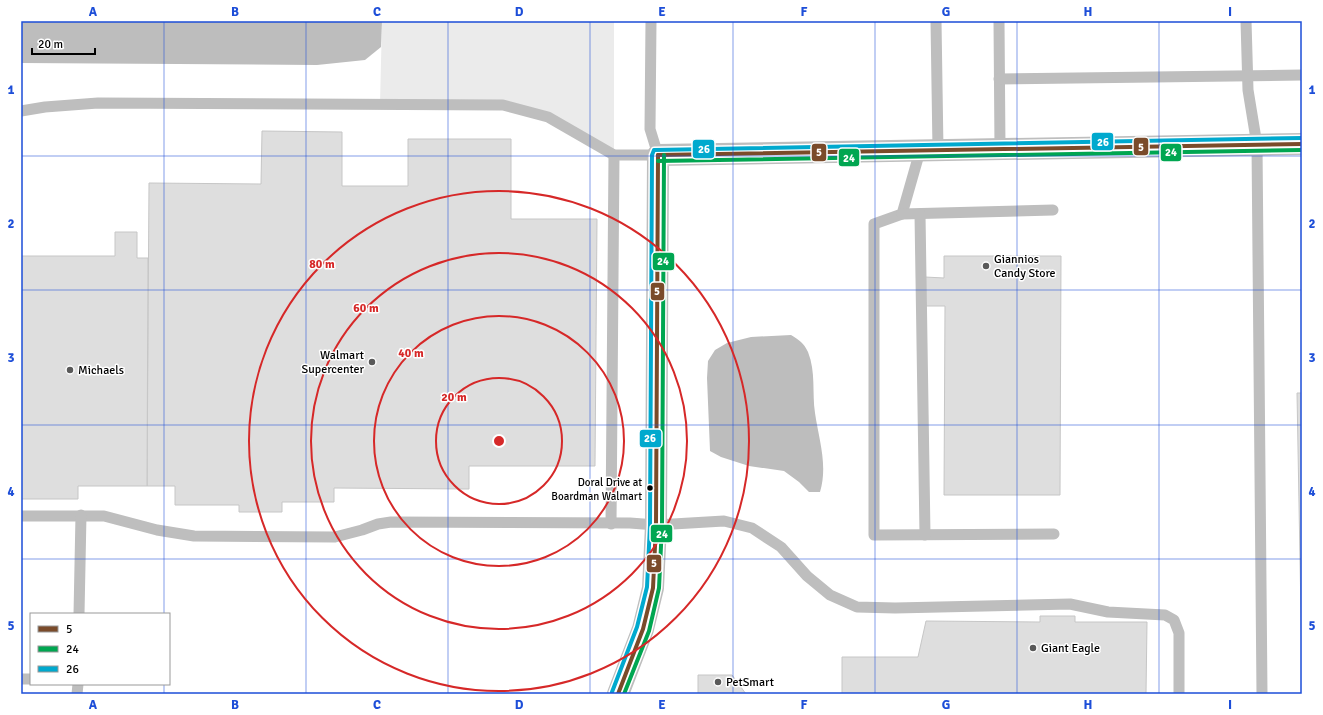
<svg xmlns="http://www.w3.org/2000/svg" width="1323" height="715" font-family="Signika,sans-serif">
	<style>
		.green { fill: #ebebeb }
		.water { fill: #bdbdbd }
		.building { fill: #dedede; stroke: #c6c6c6 }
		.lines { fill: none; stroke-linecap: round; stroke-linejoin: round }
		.service { stroke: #bebebe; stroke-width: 11 }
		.minor { stroke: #bebebe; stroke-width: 22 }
		.bus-1-casing { stroke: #fff; stroke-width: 7 }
		.bus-2-casing { stroke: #fff; stroke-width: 7 }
		.bus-3-casing { stroke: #fff; stroke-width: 7 }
		.bus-1 { stroke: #7a4b2a; stroke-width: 4 }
		.bus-2 { stroke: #00a651; stroke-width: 4 }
		.bus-3 { stroke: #00a9ce; stroke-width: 4 }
		.grid { fill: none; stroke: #1d4ed8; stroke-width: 1; stroke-opacity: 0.55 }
		.ring { fill: none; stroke: #d62828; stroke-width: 2 }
		.poi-dot { fill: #595959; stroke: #fff; stroke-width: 1.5 }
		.bus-dot { fill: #000; stroke: #fff; stroke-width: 1.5 }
		.labels { text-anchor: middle; stroke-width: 3; stroke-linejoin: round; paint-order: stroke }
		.bus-label { font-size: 11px; fill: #000; stroke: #fff; text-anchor: end }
		.poi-label { font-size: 12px; fill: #000; stroke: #fff; text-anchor: start }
		.centre { fill: #d62828; stroke: #fff; stroke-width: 2 }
		.ring-label { font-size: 12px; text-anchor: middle; font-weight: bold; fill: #d62828; stroke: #fff; stroke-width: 3; stroke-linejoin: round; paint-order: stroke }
		.line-badge { stroke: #fff; stroke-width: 1.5 }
		.badge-label { font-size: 11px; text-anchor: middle; font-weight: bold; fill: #fff }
		.neatline { fill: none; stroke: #1d4ed8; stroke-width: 1.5 }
		.grid-label { font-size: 13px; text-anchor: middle; font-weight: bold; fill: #1d4ed8 }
	</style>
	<rect width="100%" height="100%" fill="#fff"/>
	<path class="green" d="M382,21h232v134l-41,-24 -70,-26 -123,-1z"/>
	<g class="water">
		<path d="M21,21h361l-1,26 -16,13 -48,5 -296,-2z"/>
		<path d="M791,335c8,5 13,8 17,17 8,20 4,41 7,61 4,27 13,52 5,79h-11l-10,-10 -15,-11 -35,-5 -28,-9 -11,-6 -3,-73 1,-17 7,-11 12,-7 24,-6z"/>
	</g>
	<g class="building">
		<path d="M262,131l80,1v54h66v-47h103v80h86l-2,247h-126v23l-135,-1v14h-52v10h-43v-7h-64v-19h-28l2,-303 112,1z"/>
		<path d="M115,232h22v26h11l-1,228h-69v13h-57v-243h94z"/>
		<path d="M944,256h117l-1,239h-116l1,-189h-20v-29l19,1z"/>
		<path d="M1297,393h5v277z"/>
		<path d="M1040,616h35v6h72l-1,72h-304v-37h76l8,-36 114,1z"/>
		<path d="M698,675h34l14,19h-48z"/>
	</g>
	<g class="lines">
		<g class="service">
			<path d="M936,21l2,129"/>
			<path d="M999,21l1,128"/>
			<path d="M1246,21l2,69 9,55 5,549"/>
			<path d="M999,79l303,-4"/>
			<path d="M21,111l24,-4 53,-4 405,2 45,12 66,38h44l-8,-26 1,-108"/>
			<path d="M920,151l-18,63 -28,10v311l180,-1"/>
			<path d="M902,214l151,-4"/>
			<path d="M920,214l5,321"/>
			<path d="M21,516h83l53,14 37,6 141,1 27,-7 16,-6 13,-2 239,1 26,2 68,-4 28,7 29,19 26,29 23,19 27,12 38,1 175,-4 38,8 57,3 9,5 5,13v61"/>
			<path d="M611,524l3,-369"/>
			<path d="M79,614l2,-99"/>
			<path d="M21,679h10"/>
			<path d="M77,694l1,-10"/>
		</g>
		<path class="minor" d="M618,694l25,-65 10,-41 3,-63 2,-370 644,-11"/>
		<g class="bus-1-casing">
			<g id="bus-1">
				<path d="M658,155l644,-11"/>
				<path d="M618,694l25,-65 10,-41 3,-63 2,-370"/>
			</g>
		</g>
		<g class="bus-2-casing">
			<g id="bus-2">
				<path d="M658,161l644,-11"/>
				<path d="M624,694l25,-63 10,-43 3,-63 2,-370"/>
			</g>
		</g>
		<g class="bus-3-casing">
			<path id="bus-3" d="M612,692l25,-65 10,-40 3,-62 2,-370 2,-5 648,-12"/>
		</g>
		<use href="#bus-1" class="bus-1"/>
		<use href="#bus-2" class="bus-2"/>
		<use href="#bus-3" class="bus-3"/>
	</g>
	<path class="grid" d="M164,21v593M306,21v673M448,21v673M590,21v673M733,21v673M875,21v673M1017,21v673M1159,21v673M21,156h1281M21,290h1281M21,425h1281M21,559h1281M164,684v10"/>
	<g class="ring">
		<circle cx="499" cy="441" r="63"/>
		<circle cx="499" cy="441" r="125"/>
		<circle cx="499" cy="441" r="188"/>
		<circle cx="499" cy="441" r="250"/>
	</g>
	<g class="poi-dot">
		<circle cx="986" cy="266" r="4"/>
		<circle cx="372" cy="362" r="4"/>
		<circle cx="70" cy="370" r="4"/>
		<circle cx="1033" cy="648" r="4"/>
		<circle cx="718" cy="682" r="4"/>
	</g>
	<circle class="bus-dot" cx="650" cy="488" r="3.5"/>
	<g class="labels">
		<g class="bus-label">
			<text x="642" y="486">Doral Drive at<tspan x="642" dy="14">Boardman Walmart</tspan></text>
		</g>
		<g class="poi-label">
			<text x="994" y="263">Giannios<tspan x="994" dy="14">Candy Store</tspan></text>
			<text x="364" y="359" text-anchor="end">Walmart<tspan x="364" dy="14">Supercenter</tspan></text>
			<text x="78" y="374">Michaels</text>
			<text x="1041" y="652">Giant Eagle</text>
			<text x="726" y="686">PetSmart</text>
		</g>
	</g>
	<circle cx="499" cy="441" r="6" class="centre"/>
	<g class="ring-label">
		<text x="322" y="268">80 m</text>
		<text x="366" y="312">60 m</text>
		<text x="411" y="357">40 m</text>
		<text x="454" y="401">20 m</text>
	</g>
	<g class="line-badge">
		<rect x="1091" y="132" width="23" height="19" rx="4" fill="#00a9ce"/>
		<rect x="1133" y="137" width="16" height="19" rx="4" fill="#7a4b2a"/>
		<rect x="692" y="139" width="23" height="20" rx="4" fill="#00a9ce"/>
		<rect x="1160" y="143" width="22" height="19" rx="4" fill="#00a651"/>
		<rect x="811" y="143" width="16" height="19" rx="4" fill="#7a4b2a"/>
		<rect x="838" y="148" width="22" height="19" rx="4" fill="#00a651"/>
		<rect x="652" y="252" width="23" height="19" rx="4" fill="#00a651"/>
		<rect x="650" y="282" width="15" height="19" rx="4" fill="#7a4b2a"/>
		<rect x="639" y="429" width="23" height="19" rx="4" fill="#00a9ce"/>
		<rect x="650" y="524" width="23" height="19" rx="4" fill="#00a651"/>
		<rect x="646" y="554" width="16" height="19" rx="4" fill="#7a4b2a"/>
	</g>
	<g class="badge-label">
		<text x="1103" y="146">26</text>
		<text x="1141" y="151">5</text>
		<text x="704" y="153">26</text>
		<text x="1171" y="156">24</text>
		<text x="819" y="156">5</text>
		<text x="849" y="162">24</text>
		<text x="663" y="265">24</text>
		<text x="657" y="295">5</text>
		<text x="650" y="442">26</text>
		<text x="662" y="538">24</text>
		<text x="654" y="567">5</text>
	</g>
	<rect width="1323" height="715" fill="none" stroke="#ffffff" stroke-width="44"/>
	<rect x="30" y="613" width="140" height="72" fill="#ffffff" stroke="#999999"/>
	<rect x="38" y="626" width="20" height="6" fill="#7a4b2a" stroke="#999999"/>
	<text x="66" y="633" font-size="12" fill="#000000">5</text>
	<rect x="38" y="646" width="20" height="6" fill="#00a651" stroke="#999999"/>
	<text x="66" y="653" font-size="12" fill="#000000">24</text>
	<rect x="38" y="666" width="20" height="6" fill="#00a9ce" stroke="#999999"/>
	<text x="66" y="673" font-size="12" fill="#000000">26</text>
	<path d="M32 48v6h63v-6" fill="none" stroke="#000000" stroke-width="2"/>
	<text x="38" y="48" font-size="12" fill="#000000" stroke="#ffffff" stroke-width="3" paint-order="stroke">20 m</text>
	<rect x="22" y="22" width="1279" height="671" class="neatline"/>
	<g class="grid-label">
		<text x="93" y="16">A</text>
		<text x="235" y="16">B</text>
		<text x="377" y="16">C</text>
		<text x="519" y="16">D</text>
		<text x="662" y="16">E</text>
		<text x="804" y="16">F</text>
		<text x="946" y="16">G</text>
		<text x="1088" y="16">H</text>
		<text x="1230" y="16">I</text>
		<text x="11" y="94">1</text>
		<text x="1312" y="94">1</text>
		<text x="11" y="228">2</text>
		<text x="1312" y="228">2</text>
		<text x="11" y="362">3</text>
		<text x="1312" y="362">3</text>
		<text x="11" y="496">4</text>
		<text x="1312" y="496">4</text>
		<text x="11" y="630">5</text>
		<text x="1312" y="630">5</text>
		<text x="93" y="709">A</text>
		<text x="235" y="709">B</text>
		<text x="377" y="709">C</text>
		<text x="519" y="709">D</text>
		<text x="662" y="709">E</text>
		<text x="804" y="709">F</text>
		<text x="946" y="709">G</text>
		<text x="1088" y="709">H</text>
		<text x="1230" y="709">I</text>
	</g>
</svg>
